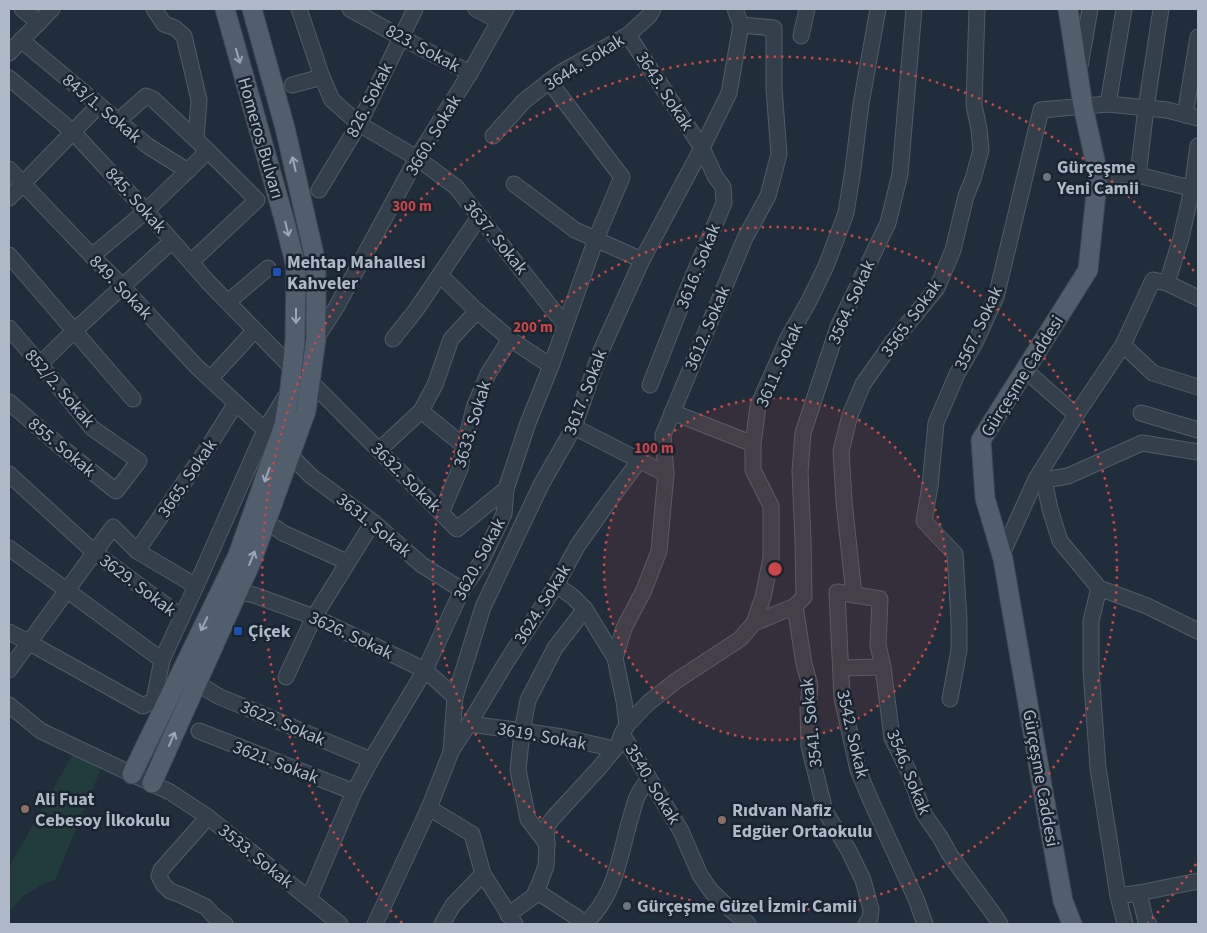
<svg xmlns="http://www.w3.org/2000/svg" width="1207" height="933" font-family="'Source Sans 3',sans-serif">
	<style>
		.green { fill: #223b3c }
		.lines { fill: none; stroke-linecap: round; stroke-linejoin: round }
		.minor-casing { stroke: #515c69; stroke-width: 17 }
		.major-casing { stroke: #3d4855; stroke-width: 21 }
		.minor { stroke: #333f4b; stroke-width: 15 }
		.major { stroke: #515e6c; stroke-width: 19 }
		.oneway { stroke: #9ba7b6 }
		.ring { fill: none; stroke: #ce4548; stroke-width: 2.5; stroke-dasharray: 2.5 5 }
		.worship-dot { fill: #6b7280; stroke: #192430; stroke-width: 2 }
		.transit-dot { fill: #1a4fb4; stroke: #192430; stroke-width: 2 }
		.education-dot { fill: #8d6e63; stroke: #192430; stroke-width: 2 }
		.labels { text-anchor: middle; stroke-width: 5; stroke-linejoin: round; paint-order: stroke }
		.street-label { font-size: 18px; fill: #aeb9c8; stroke: #192430 }
		.poi-label { font-size: 18px; font-weight: bold; fill: #aeb9c8; stroke: #192430; text-anchor: start }
		.centre { fill: #ce4548; stroke: #192430; stroke-width: 2.5 }
		.ring-label { font-size: 15px; text-anchor: middle; font-weight: bold; fill: #ce4548; stroke: #192430; stroke-width: 5; stroke-linejoin: round; paint-order: stroke }
	</style>
	<rect width="100%" height="100%" fill="#202d3b"/>
	<path class="green" d="M74,752l28,14 -47,114 -8,2 -25,15 -13,15v-45z"/>
	<g class="lines">
		<g class="minor-casing">
			<g id="minor">
				<path d="M22,9l17,14"/>
				<path d="M154,9l10,15 11,4 9,8 15,64 -3,39"/>
				<path d="M299,9l23,68 10,23 27,24 58,34 39,29 109,138"/>
				<path d="M350,9l52,29 68,35"/>
				<path d="M476,9l23,12"/>
				<path d="M628,35l74,113 13,28 8,11 1,16 -36,85 -38,97"/>
				<path d="M801,36l6,-27"/>
				<path d="M21,40l127,106 40,25"/>
				<path d="M9,53l43,-44"/>
				<path d="M1080,66l10,-57"/>
				<path d="M9,78l64,54 73,79 62,71 84,86 18,13 147,148 49,-40"/>
				<path d="M292,85l30,-8"/>
				<path d="M1108,104l16,-95"/>
				<path d="M1185,115l13,-78"/>
				<path d="M118,121l28,-25 7,3 55,52 49,49 -66,62"/>
				<path d="M493,136l31,-35 36,-28 68,-38 21,-19 4,-7"/>
				<path d="M9,169l83,87 31,31 73,79 69,64"/>
				<path d="M1098,174l40,1 60,15"/>
				<path d="M1138,175l8,-67 15,-99"/>
				<path d="M514,184l61,46 67,30"/>
				<path d="M319,190l40,-66 56,-115"/>
				<path d="M9,198l90,-93"/>
				<path d="M9,255l124,144"/>
				<path d="M92,256l54,-45 62,-60"/>
				<path d="M440,275l37,36 33,28 41,27"/>
				<path d="M1167,283l14,-45 11,-49 6,-43"/>
				<path d="M228,302l40,-34"/>
				<path d="M9,328l31,36 52,64 47,33 -23,30 -55,-44 -52,-45"/>
				<path d="M316,339l21,-33 80,-148 53,-85 36,-64"/>
				<path d="M393,339l23,-29 63,-93"/>
				<path d="M1123,345l30,28 45,14"/>
				<path d="M40,364l34,-33 98,-90"/>
				<path d="M1025,370l51,45"/>
				<path d="M210,379l45,-49"/>
				<path d="M421,411l43,35"/>
				<path d="M672,412l81,32"/>
				<path d="M1141,413l57,17"/>
				<path d="M574,427l92,47"/>
				<path d="M379,450l42,-39 14,-26 16,-46 26,-28"/>
				<path d="M290,455l21,21 62,46 49,43 40,25"/>
				<path d="M9,474l85,78 88,65"/>
				<path d="M1036,479l8,1 24,-4 74,-33 56,9"/>
				<path d="M1044,480l6,29 10,32 39,47 48,18 51,25"/>
				<path d="M441,513l19,-44 4,-23 11,-41 13,-31 22,-35"/>
				<path d="M266,521l17,12 64,29"/>
				<path d="M9,548l153,112"/>
				<path d="M137,551l72,-105 27,-43"/>
				<path d="M1002,554l34,-75 40,-64 47,-70 30,-65 14,3 31,15"/>
				<path d="M556,585l17,12 12,12 30,49 9,43 3,24 -5,9 59,97 19,44 11,16 20,19 17,14"/>
				<path d="M1099,588l-8,33v49l7,98 20,128 7,28"/>
				<path d="M238,592l16,3 60,22 111,53 30,27"/>
				<path d="M854,595l-10,-94 -3,-50 9,-36 13,-31 29,-41 45,-55 16,-38 13,-54 7,-17 8,-29 -2,-21 -5,-24 3,-96"/>
				<path d="M795,606l9,58 6,21 -2,24 1,37 16,65 24,40 14,29 8,29 -1,9 -4,6"/>
				<path d="M754,623l41,-17 9,-9 -1,-57 -3,-68 3,-39 35,-106 50,-104 12,-49 14,-165"/>
				<path d="M9,632l19,10 115,64 11,-6 8,-40 34,-74 69,-156 22,-36"/>
				<path d="M615,658l9,-30 20,-38 15,-39 7,-77 -3,-39 82,-197 23,-42 11,-42 -5,-65v-61l-33,-3"/>
				<path d="M841,668l42,-1"/>
				<path d="M9,670l104,-143 24,24 59,35"/>
				<path d="M286,677l28,-60 59,-95"/>
				<path d="M197,683l21,13 153,64"/>
				<path d="M950,699l9,-49v-29l-4,-67 -31,-33 6,-35 6,-63 21,-49 18,-31 21,-46 45,-187 67,-6 59,6 31,8"/>
				<path d="M9,705l32,26 129,61 38,25 132,107"/>
				<path d="M469,724l53,7 40,6 52,12"/>
				<path d="M627,725l21,-22 28,-22 64,-42 14,-16 9,-26 8,-39v-52l-18,-36v-26l5,-38 30,-68 21,-37 17,-35 20,-53 7,-44 8,-65 17,-95"/>
				<path d="M199,731l155,61"/>
				<path d="M451,751l18,-27 36,-60 51,-79 22,-40 29,-41 32,-43"/>
				<path d="M429,808l43,26 11,40 32,50"/>
				<path d="M208,817l-47,53 -2,6 4,8 7,7 11,4 25,12 7,8 12,9"/>
				<path d="M547,844l-19,-25 -10,-49 4,-39 6,-31 27,-52 30,-39"/>
				<path d="M536,891l51,33"/>
				<path d="M1139,893l7,29 3,2"/>
				<path d="M1118,896l21,-3 59,-12"/>
				<path d="M309,898l45,-106 17,-32 54,-90 37,-80 18,-26 24,-50 2,-25 22,-66 23,-57 45,-127 26,-62 -73,-96"/>
				<path d="M508,915l26,-19 5,-11 7,-19 1,-22 -1,-16 7,-10 46,-50 19,-23 4,-11"/>
				<path d="M585,923c32,-27 35,-72 47,-110 2,-6 3,-13 6,-18 3,-6 7,-11 11,-17"/>
				<path d="M375,924l54,-116 22,-56 4,-55 28,-90 58,-122 33,-58 26,-74 42,-93 60,-112 27,-55 12,-68 -6,-16"/>
				<path d="M442,924l11,-19 30,-31"/>
				<path d="M925,924l-9,-25 -45,-98 -13,-31 -16,-72 -5,-106 43,7 -2,46 5,22 9,71 16,32 16,44 16,23 10,18 45,61 5,8"/>
			</g>
		</g>
		<g class="major-casing">
			<g id="major">
				<path d="M1068,9l15,97 15,68 -10,96 -107,170 4,58 18,61 40,232 20,110 9,23"/>
				<path d="M132,774l106,-219 46,-130 6,-37 5,-48 1,-73 -12,-48 -59,-210"/>
				<path d="M152,783l100,-223 54,-149 10,-72v-76l-31,-135 -33,-119"/>
			</g>
		</g>
		<use href="#minor" class="minor"/>
		<use href="#major" class="major"/>
	</g>
	<defs><path id="oneway-shaft" d="M-6 0H5M1.5-3L5.5 0L1.5 3" fill="none" stroke-width="1.6" stroke-linecap="round" stroke-linejoin="round" transform="scale(1.25)"/></defs>
	<g class="oneway">
		<use href="#oneway-shaft" transform="translate(238 56) rotate(74)"/>
		<use href="#oneway-shaft" transform="translate(294 164) rotate(-103)"/>
		<use href="#oneway-shaft" transform="translate(287 229) rotate(76)"/>
		<use href="#oneway-shaft" transform="translate(296 316) rotate(90)"/>
		<use href="#oneway-shaft" transform="translate(267 475) rotate(110)"/>
		<use href="#oneway-shaft" transform="translate(252 558) rotate(-68)"/>
		<use href="#oneway-shaft" transform="translate(204 624) rotate(116)"/>
		<use href="#oneway-shaft" transform="translate(172 739) rotate(-66)"/>
	</g>
	<circle cx="775" cy="569" r="171" fill="#ce4548" fill-opacity=".12"/>
	<g class="ring">
		<circle cx="775" cy="569" r="171"/>
		<circle cx="775" cy="569" r="342"/>
		<path d="M1196 864A514 514 0 0 1 1148 923M402 923A514 514 0 1 1 1196 274"/>
	</g>
	<g class="worship-dot">
		<circle cx="1047" cy="177" r="5"/>
		<circle cx="627" cy="906" r="5"/>
	</g>
	<g class="transit-dot">
		<rect x="272" y="267" width="10" height="10" rx="2.5"/>
		<rect x="233" y="626" width="10" height="10" rx="2.5"/>
	</g>
	<g class="education-dot">
		<circle cx="25" cy="809" r="5"/>
		<circle cx="722" cy="820" r="5"/>
	</g>
	<g class="labels">
		<g class="street-label">
			<text transform="translate(423 48) rotate(28)" y="6">823. Sokak</text>
			<text transform="translate(584 62) rotate(-32)" y="6">3644. Sokak</text>
			<text transform="translate(665 91) rotate(57)" y="6">3643. Sokak</text>
			<text transform="translate(369 100) rotate(-63)" y="6">826. Sokak</text>
			<text transform="translate(102 108) rotate(40)" y="6">843/1. Sokak</text>
			<text transform="translate(433 135) rotate(-59)" y="6">3660. Sokak</text>
			<text transform="translate(261 138) rotate(74)" y="6">Homeros Bulvarı</text>
			<text transform="translate(136 200) rotate(48)" y="6">845. Sokak</text>
			<text transform="translate(496 237) rotate(51)" y="6">3637. Sokak</text>
			<text transform="translate(698 266) rotate(-68)" y="6">3616. Sokak</text>
			<text transform="translate(121 287) rotate(46)" y="6">849. Sokak</text>
			<text transform="translate(851 302) rotate(-66)" y="6">3564. Sokak</text>
			<text transform="translate(911 318) rotate(-54)" y="6">3565. Sokak</text>
			<text transform="translate(707 328) rotate(-67)" y="6">3612. Sokak</text>
			<text transform="translate(978 328) rotate(-65)" y="6">3567. Sokak</text>
			<text transform="translate(779 365) rotate(-66)" y="6">3611. Sokak</text>
			<text transform="translate(1022 376) rotate(-58)" y="6">Gürçeşme Caddesi</text>
			<text transform="translate(60 388) rotate(49)" y="6">852/2. Sokak</text>
			<text transform="translate(585 392) rotate(-69)" y="6">3617. Sokak</text>
			<text transform="translate(472 424) rotate(-73)" y="6">3633. Sokak</text>
			<text transform="translate(62 447) rotate(40)" y="6">855. Sokak</text>
			<text transform="translate(406 477) rotate(45)" y="6">3632. Sokak</text>
			<text transform="translate(187 478) rotate(-56)" y="6">3665. Sokak</text>
			<text transform="translate(374 525) rotate(39)" y="6">3631. Sokak</text>
			<text transform="translate(479 559) rotate(-62)" y="6">3620. Sokak</text>
			<text transform="translate(138 585) rotate(37)" y="6">3629. Sokak</text>
			<text transform="translate(542 604) rotate(-58)" y="6">3624. Sokak</text>
			<text transform="translate(351 635) rotate(25)" y="6">3626. Sokak</text>
			<text transform="translate(283 723) rotate(23)" y="6">3622. Sokak</text>
			<text transform="translate(811 723) rotate(-96)" y="6">3541. Sokak</text>
			<text transform="translate(853 734) rotate(77)" y="6">3542. Sokak</text>
			<text transform="translate(542 736) rotate(10)" y="6">3619. Sokak</text>
			<text transform="translate(276 762) rotate(21)" y="6">3621. Sokak</text>
			<text transform="translate(909 772) rotate(68)" y="6">3546. Sokak</text>
			<text transform="translate(1041 778) rotate(80)" y="6">Gürçeşme Caddesi</text>
			<text transform="translate(653 784) rotate(59)" y="6">3540. Sokak</text>
			<text transform="translate(256 856) rotate(39)" y="6">3533. Sokak</text>
		</g>
		<g class="poi-label">
			<text x="1057" y="173">Gürçeşme<tspan x="1057" dy="21">Yeni Camii</tspan></text>
			<text x="287" y="268">Mehtap Mahallesi<tspan x="287" dy="21">Kahveler</tspan></text>
			<text x="248" y="637">Çiçek</text>
			<text x="35" y="805">Ali Fuat<tspan x="35" dy="21">Cebesoy İlkokulu</tspan></text>
			<text x="732" y="816">Rıdvan Nafiz<tspan x="732" dy="21">Edgüer Ortaokulu</tspan></text>
			<text x="637" y="912">Gürçeşme Güzel İzmir Camii</text>
		</g>
	</g>
	<circle cx="775" cy="569" r="8" class="centre"/>
	<g class="ring-label">
		<text x="412" y="211">300 m</text>
		<text x="533" y="332">200 m</text>
		<text x="654" y="453">100 m</text>
	</g>
	<rect width="1207" height="933" fill="none" stroke="#aeb9c8" stroke-width="20"/>
</svg>
